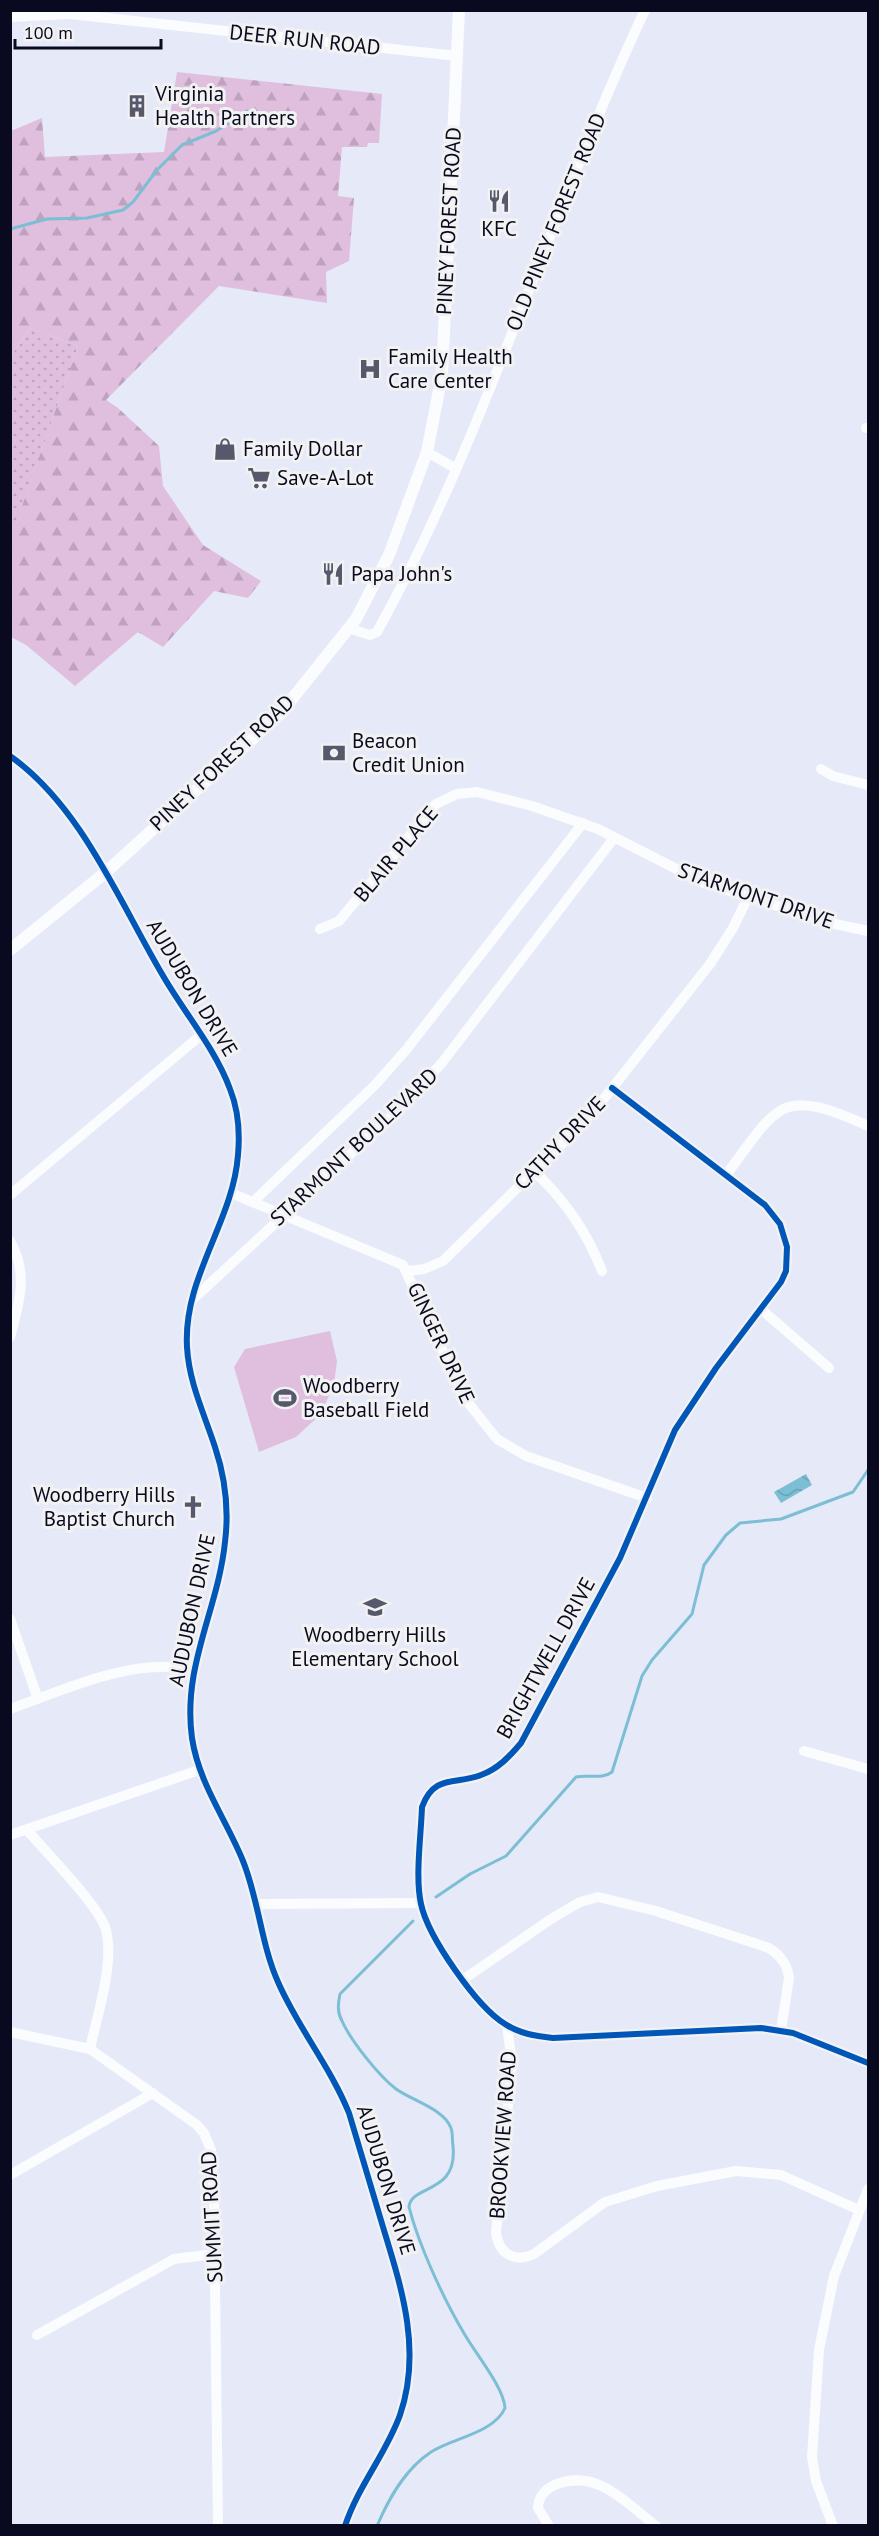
<svg xmlns="http://www.w3.org/2000/svg" width="879" height="2536" font-family="'PT Sans',sans-serif">
	<style>
		.grass { fill: url(#grass-dots) }
		.forest { fill: url(#forest-firs) }
		.park { fill: #e0bfde }
		.water { fill: url(#water-waves) }
		.lines { fill: none; stroke-linecap: round; stroke-linejoin: round }
		.stream { stroke: #7cbed4; stroke-width: 3 }
		.minor { stroke: #fbfcfe; stroke-width: 10 }
		.major { stroke: #fbfcfe; stroke-width: 12 }
		.cycleway-casing { stroke: #f2f2f2; stroke-width: 10 }
		.cycleway { stroke: #0057b8; stroke-width: 6 }
		.labels { text-anchor: middle; stroke-width: 6; stroke-linejoin: round; paint-order: stroke }
		.street-label { font-size: 21px; fill: #090a20; stroke: #f2f2f2 }
		.poi-label { font-size: 21px; fill: #090a20; stroke: #f2f2f2; text-anchor: start }
	</style>
	<defs>
		<pattern id="grass-dots" width="8" height="8" patternUnits="userSpaceOnUse" patternTransform="scale(1.5)"><rect width="8" height="8" fill="#e0bfde"/><path d="M2 2h.1M6 6h.1" fill="none" stroke="#bfa3be" stroke-width="1.8" stroke-linecap="round"/></pattern>
		<pattern id="forest-firs" width="22" height="20" patternUnits="userSpaceOnUse" patternTransform="scale(1.5)"><rect width="22" height="20" fill="#e0bfde"/><path d="M5 1l3.5 6h-7zM16 11l3.5 6h-7z" fill="#bfa3be"/></pattern>
		<pattern id="water-waves" width="16" height="10" patternUnits="userSpaceOnUse" patternTransform="scale(1.5)"><rect width="16" height="10" fill="#7cbed4"/><path d="M0 5q4-4 8 0t8 0" fill="none" stroke="#6aa2b6"/></pattern>
	</defs>
	<rect width="100%" height="100%" fill="#e6e9f8"/>
	<path class="grass" d="M30,328l48,18 -65,187 -2,-2v-175z"/>
	<path class="forest" d="M177,72l205,22 -3,49h-11l-1,4h-25l-4,49 16,2 -5,63 -23,11 1,31 -108,-17 -113,114 12,8 41,38 4,40 40,59 58,36 -13,17 -34,-7 -51,56 -25,-15 -63,54 -49,-41 -15,-8v-106l2,1 65,-186 -48,-18 -19,28v-225l31,-13 3,39 119,-5z"/>
	<path class="park" d="M330,1331l7,30 -3,23 -13,30 -25,23 -37,15 -25,-85 11,-18z"/>
	<path class="water" d="M806,1474l6,11 -31,18 -7,-11z"/>
	<g class="lines">
		<g class="stream">
			<path d="M10,229l37,-10 40,-1 36,-8 10,-8 24,-32 25,-25 34,-14 31,-20"/>
			<path d="M436,1897l34,-23 36,-18 70,-79c12,-3 26,3 36,-5l30,-96 10,-16 40,-46 12,-49 22,-30 14,-12 41,-4 72,-27 15,-22"/>
			<path d="M377,2526c12,-28 28,-57 54,-74 22,-14 63,-19 74,-44 -1,-20 -29,-54 -40,-73 -21,-35 -46,-89 -56,-128 2,-23 49,-12 44,-61 -1,-5 0,-13 -2,-18 -7,-19 -38,-27 -55,-39 -17,-13 -45,-48 -54,-68 -5,-9 -4,-17 -2,-27l73,-73"/>
		</g>
		<g class="minor">
			<path d="M10,17l60,-3 387,42"/>
			<path d="M866,428h2"/>
			<path d="M427,452l28,16"/>
			<path d="M348,628l22,7 7,-3c109,-197 172,-418 268,-622"/>
			<path d="M10,756c71,50 109,145 152,218 21,37 53,74 68,115 8,20 10,44 8,66 -5,67 -55,122 -51,192 2,36 17,66 28,100 10,30 14,63 10,95 -7,68 -43,124 -33,196 7,46 34,81 51,123 16,40 18,83 35,121 20,46 52,84 71,131 11,38 23,76 34,114 19,62 39,124 17,188 -14,39 -42,71 -55,111"/>
			<path d="M821,769l12,7 35,9"/>
			<path d="M320,929l19,-8 97,-117 21,-10 20,-2 55,14 66,23 106,54 131,41 33,7"/>
			<path d="M612,1088l153,117 15,19 7,23 -1,24 -5,11 -65,86 -41,62 -55,128 -99,185c-11,13 -23,26 -40,32 -26,10 -47,-1 -59,32 -1,29 -7,70 -1,97 7,33 56,103 84,120 15,10 31,12 48,14l208,-10 32,5 75,30"/>
			<path d="M534,1171c31,29 53,61 68,100"/>
			<path d="M726,1175c53,-71 54,-89 142,-49"/>
			<path d="M231,1193l172,72 62,134 32,40 29,17 121,42"/>
			<path d="M10,1195l190,-159"/>
			<path d="M253,1202l122,-117 31,-35 177,-227"/>
			<path d="M10,1241c19,32 9,63 0,96"/>
			<path d="M408,1271l16,-2 19,-8 134,-132 25,-28 108,-137 23,-36 15,-31"/>
			<path d="M191,1301l206,-190 44,-47 173,-226"/>
			<path d="M762,1310l67,58"/>
			<path d="M10,1619l28,80"/>
			<path d="M10,1709c59,-21 120,-51 183,-40"/>
			<path d="M804,1751l64,18"/>
			<path d="M27,1830c19,22 69,73 78,97 11,33 -8,88 -15,122"/>
			<path d="M10,1835l189,-65"/>
			<path d="M257,1904l164,-1"/>
			<path d="M464,1979l87,-60 29,-17 18,-5 58,14 113,37c12,8 18,16 20,30l-8,52"/>
			<path d="M507,2026l5,37 -16,170c3,21 19,30 38,21l71,-52 52,-16 79,-15 45,4 78,35"/>
			<path d="M10,2032l80,17 107,76 7,8 7,17 3,50 4,326"/>
			<path d="M10,2175l143,-82"/>
			<path d="M37,2335l137,-76 41,-5"/>
			<path d="M549,2526l-11,-18c0,-11 8,-20 19,-24 41,-15 69,19 99,42"/>
			<path d="M833,2526l-17,-45 -4,-24 7,-107 15,-74 34,-87"/>
		</g>
		<path class="major" d="M10,950l96,-78 174,-158 76,-95 33,-64 38,-103 15,-77 17,-365"/>
		<g class="cycleway-casing">
			<g id="cycleway">
				<path d="M10,756c71,50 109,145 152,218 21,37 53,74 68,115 8,20 10,44 8,66 -5,67 -55,122 -51,192 2,36 17,66 28,100 10,30 14,63 10,95 -7,68 -43,124 -33,196 7,46 34,81 51,123 16,40 18,83 35,121 20,46 52,84 71,131 11,38 23,76 34,114 19,62 39,124 17,188 -14,39 -42,71 -55,111"/>
				<path d="M612,1088l153,117 15,19 7,23 -1,24 -5,11 -65,86 -41,62 -55,128 -99,185c-11,13 -23,26 -40,32 -26,10 -47,-1 -59,32 -1,29 -7,70 -1,97 7,33 56,103 84,120 15,10 31,12 48,14l208,-10 32,5 75,30"/>
			</g>
		</g>
		<use href="#cycleway" class="cycleway"/>
	</g>
	<defs>
		<g id="building-bare" transform="scale(1.8)"><path d="M-4-6H4V6H1V3H-1V6H-4ZM-2.5-4.3h1.7v1.8h-1.7ZM.8-4.3h1.7v1.8H.8ZM-2.5-1h1.7V.8h-1.7ZM.8-1h1.7V.8H.8Z" fill="#56586c" stroke="#f2f2f2" stroke-width="2.5" paint-order="stroke"/></g>
		<g id="restaurant-bare" transform="scale(1.8)"><path d="M-5-6h1v4h1v-4h1v4h1v-4h1v5L-1.5 .5V6h-2V.5L-5-1ZM5-6V6H3V1.5H1.5Q1.5-4 5-6Z" fill="#56586c" stroke="#f2f2f2" stroke-width="2.5" paint-order="stroke"/></g>
		<g id="hospital-bare" transform="scale(1.8)"><path d="M-5-5h3v3.5h4V-5h3V5h-3V1.5h-4V5h-3Z" fill="#56586c" stroke="#f2f2f2" stroke-width="2.5" paint-order="stroke"/></g>
		<g id="shop-bare" transform="scale(1.8)"><path d="M-5-2.5h2.3a2.7 3.5 0 0 1 5.4 0H5L5.5 6h-11ZM-1.5-2.5h3a1.5 2.3 0 0 0-3 0Z" fill="#56586c" stroke="#f2f2f2" stroke-width="2.5" paint-order="stroke"/></g>
		<g id="supermarket-bare" transform="scale(1.8)"><path d="M-6-5.5h2.5l.6 2H6L4.5 2H-2.5L-4.4-4H-6ZM-1.5 3.2a1.3 1.3 0 1 0 .1 0ZM3 3.2a1.3 1.3 0 1 0 .1 0Z" fill="#56586c" stroke="#f2f2f2" stroke-width="2.5" paint-order="stroke"/></g>
		<g id="bank-bare" transform="scale(1.8)"><path d="M-6-4H6V4H-6ZM0-2.3a2.3 2.3 0 1 0 0 4.6a2.3 2.3 0 1 0 0-4.6Z" fill="#56586c" stroke="#f2f2f2" stroke-width="2.5" paint-order="stroke"/></g>
		<g id="stadium-bare" transform="scale(1.8)"><path d="M0-5a6.5 5 0 1 0 0 10a6.5 5 0 1 0 0-10ZM-3.5-1.8h7v3.6h-7Z" fill="#56586c" stroke="#f2f2f2" stroke-width="2.5" paint-order="stroke"/></g>
		<g id="church-bare" transform="scale(1.8)"><path d="M-1.2-6h2.4v3.5h3.3v2.4h-3.3V6h-2.4V-.1h-3.3v-2.4h3.3Z" fill="#56586c" stroke="#f2f2f2" stroke-width="2.5" paint-order="stroke"/></g>
		<g id="school-bare" transform="scale(1.8)"><path d="M0-5L7-2L0 1L-7-2ZM-4 1L0 2.5L4 1V4Q0 6-4 4Z" fill="#56586c" stroke="#f2f2f2" stroke-width="2.5" paint-order="stroke"/></g>
	</defs>
	<g fill-rule="evenodd">
		<use href="#building-bare" x="137" y="106"/>
		<use href="#restaurant-bare" x="499" y="201"/>
		<use href="#hospital-bare" x="370" y="369"/>
		<use href="#shop-bare" x="225" y="449"/>
		<use href="#supermarket-bare" x="259" y="478"/>
		<use href="#restaurant-bare" x="333" y="574"/>
		<use href="#bank-bare" x="334" y="753"/>
		<use href="#stadium-bare" x="285" y="1398"/>
		<use href="#church-bare" x="193" y="1507"/>
		<use href="#school-bare" x="375" y="1607"/>
	</g>
	<g class="labels">
		<g class="street-label">
			<text transform="translate(305 40) rotate(6)" y="7">DEER RUN ROAD</text>
			<text transform="translate(449 221) rotate(-87)" y="7">PINEY FOREST ROAD</text>
			<text transform="translate(556 222) rotate(-68)" y="7">OLD PINEY FOREST ROAD</text>
			<text transform="translate(222 763) rotate(-43)" y="7">PINEY FOREST ROAD</text>
			<text transform="translate(396 854) rotate(-50)" y="7">BLAIR PLACE</text>
			<text transform="translate(756 896) rotate(19)" y="7">STARMONT DRIVE</text>
			<text transform="translate(192 988) rotate(59)" y="7">AUDUBON DRIVE</text>
			<text transform="translate(560 1143) rotate(-46)" y="7">CATHY DRIVE</text>
			<text transform="translate(354 1147) rotate(-43)" y="7">STARMONT BOULEVARD</text>
			<text transform="translate(441 1343) rotate(65)" y="7">GINGER DRIVE</text>
			<text transform="translate(192 1610) rotate(-78)" y="7">AUDUBON DRIVE</text>
			<text transform="translate(546 1658) rotate(-61)" y="7">BRIGHTWELL DRIVE</text>
			<text transform="translate(503 2135) rotate(-86)" y="7">BROOKVIEW ROAD</text>
			<text transform="translate(386 2180) rotate(73)" y="7">AUDUBON DRIVE</text>
			<text transform="translate(212 2217) rotate(-93)" y="7">SUMMIT ROAD</text>
		</g>
		<g class="poi-label">
			<text x="155" y="101">Virginia<tspan x="155" dy="24">Health Partners</tspan></text>
			<text x="499" y="236" text-anchor="middle">KFC</text>
			<text x="388" y="364">Family Health<tspan x="388" dy="24">Care Center</tspan></text>
			<text x="243" y="456">Family Dollar</text>
			<text x="277" y="485">Save-A-Lot</text>
			<text x="351" y="581">Papa John's</text>
			<text x="352" y="748">Beacon<tspan x="352" dy="24">Credit Union</tspan></text>
			<text x="303" y="1393">Woodberry<tspan x="303" dy="24">Baseball Field</tspan></text>
			<text x="175" y="1502" text-anchor="end">Woodberry Hills<tspan x="175" dy="24">Baptist Church</tspan></text>
			<text x="375" y="1642" text-anchor="middle">Woodberry Hills<tspan x="375" dy="24">Elementary School</tspan></text>
		</g>
	</g>
	<rect width="879" height="2536" fill="none" stroke="#090a20" stroke-width="24"/>
	<path d="M15 39v9h146v-9" fill="none" stroke="#090a20" stroke-width="3"/>
	<text x="24" y="39" font-size="18" fill="#090a20" stroke="#f2f2f2" stroke-width="4.5" paint-order="stroke">100 m</text>
</svg>
